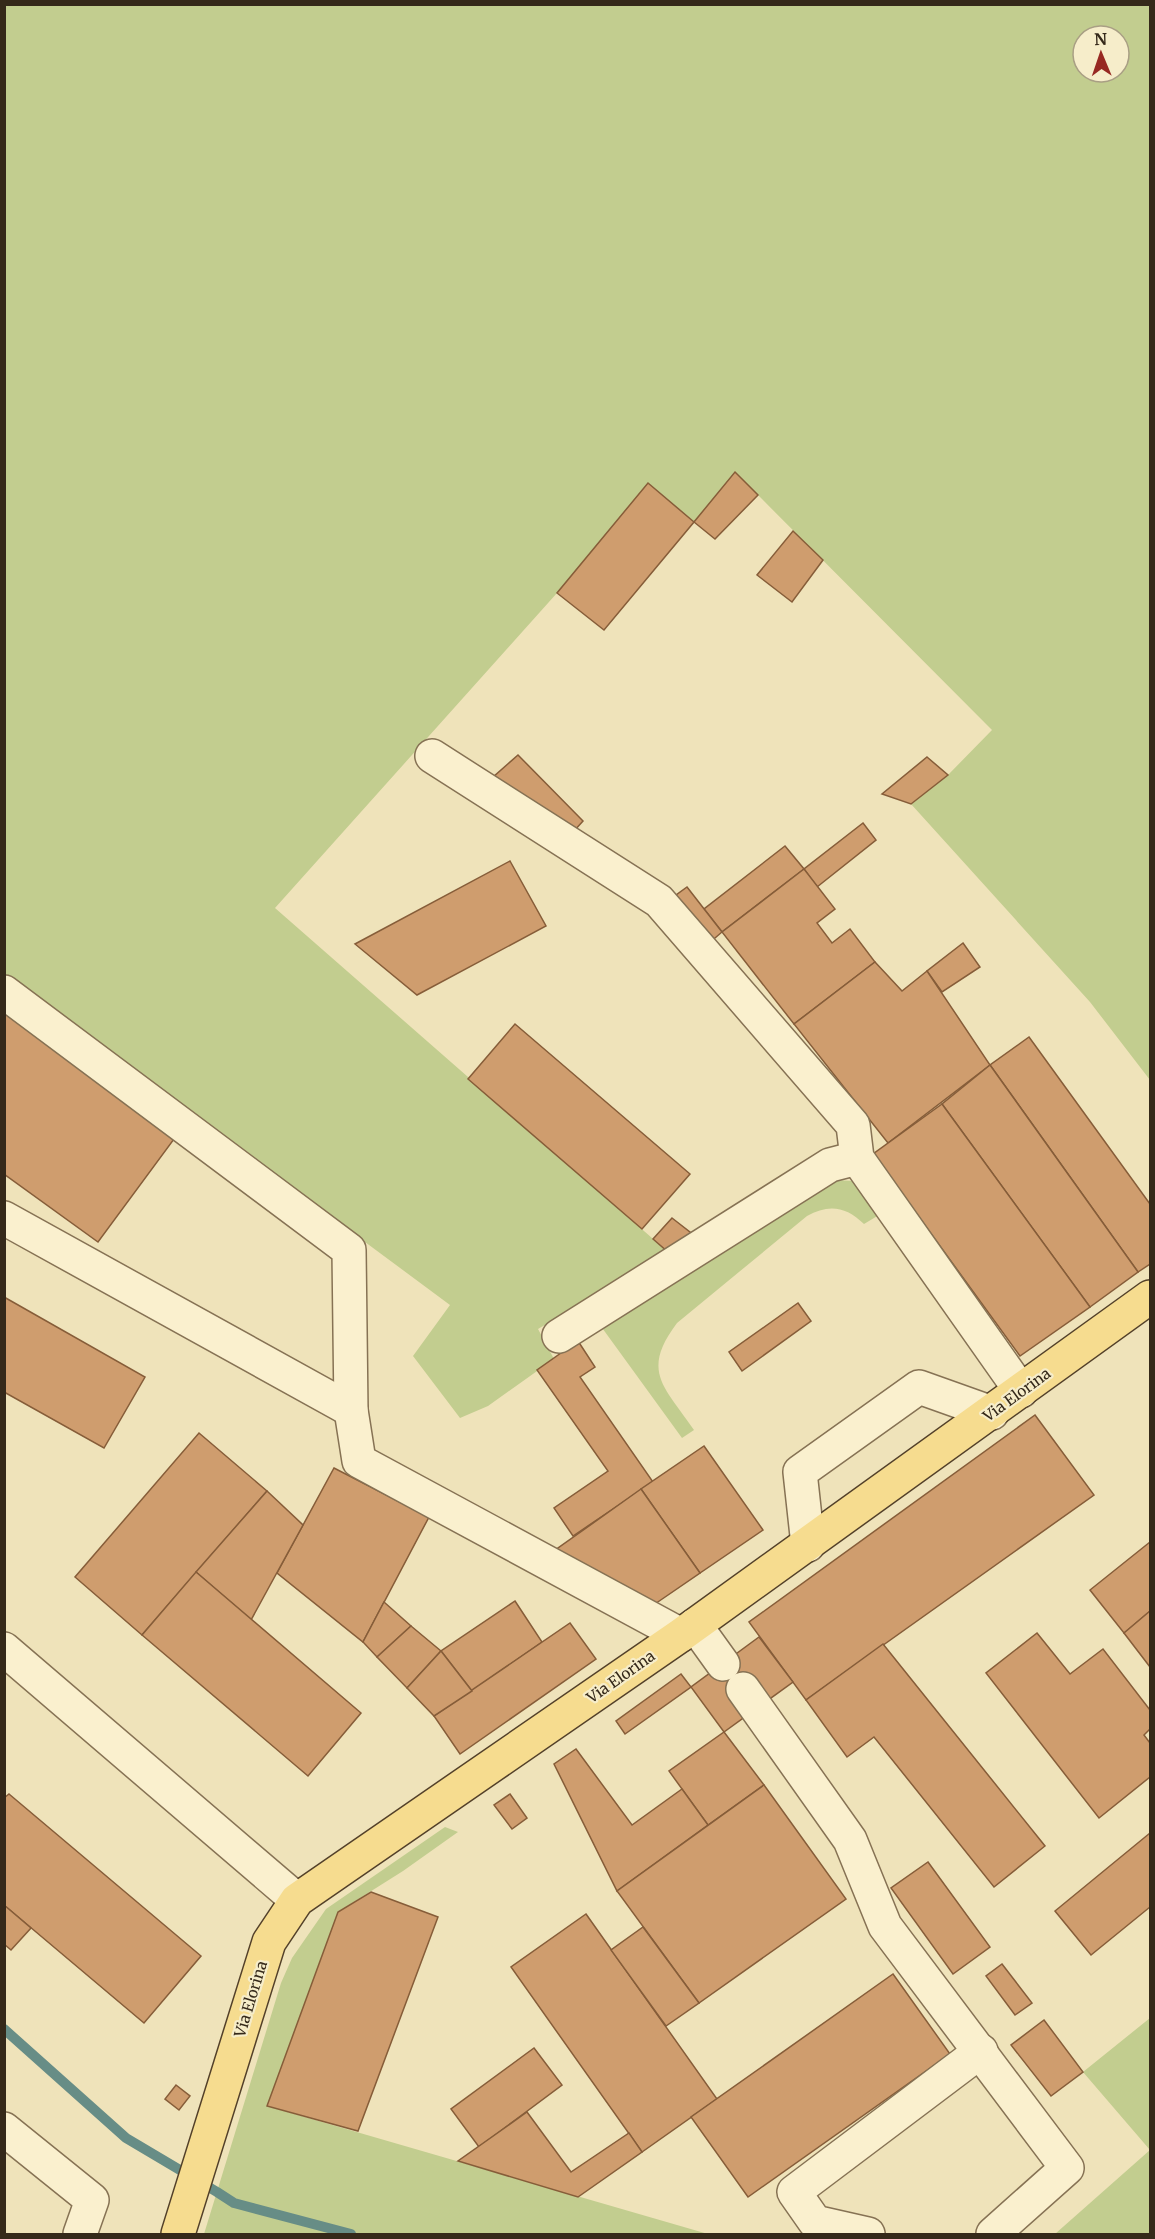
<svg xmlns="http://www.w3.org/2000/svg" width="1155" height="2239" font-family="Merriweather,serif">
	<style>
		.green { fill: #c2cd8f; fill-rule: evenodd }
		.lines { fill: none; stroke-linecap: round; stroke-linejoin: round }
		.stream { stroke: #678d86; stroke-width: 10 }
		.building { fill: #cf9d6e; stroke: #865d39; stroke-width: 1.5 }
		.minor-casing { stroke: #867254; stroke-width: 36 }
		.major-casing { stroke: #534029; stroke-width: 36 }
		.minor { stroke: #faf0ce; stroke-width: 33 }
		.major { stroke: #f6dc8f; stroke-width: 33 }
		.labels { text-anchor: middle; stroke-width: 4.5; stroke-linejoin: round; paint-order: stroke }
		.street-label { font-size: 15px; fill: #35291a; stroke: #f6edca }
	</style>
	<rect width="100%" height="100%" fill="#efe3ba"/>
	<g class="green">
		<path d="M5,5h1145v1075l-60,-78 -179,-198 37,-29 44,-45 -257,-258 -41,50 -46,-38 -91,109 -282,315 393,344 -130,77 16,30 -66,47 -28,12 -47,-62 37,-51 -445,-330zM1083,36h36v36h-36z"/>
		<path d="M832,1180l24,1 23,34 -15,9c-18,-18 -36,-20 -57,-8l-130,107c-37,49 -12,64 17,107l-12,8 -82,-113z"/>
		<path d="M445,1827l13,5 -55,39 -65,41 -71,194 441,128h-504l77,-251 11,-25 34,-49z"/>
		<path d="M1150,2018v216h-95l95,-84 -67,-78z"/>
	</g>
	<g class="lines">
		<path class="stream" d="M4,2029l122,109 91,54 17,11 117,31"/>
	</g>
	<g class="building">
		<path d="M735,472l23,23 -43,44 -21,-17z"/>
		<path d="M648,483l46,39 -90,108 -47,-37z"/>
		<path d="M793,531l30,29 -31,42 -35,-27z"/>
		<path d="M518,755l65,66 -9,10 -82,-53z"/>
		<path d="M927,757l21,18 -37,29 -29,-10z"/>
		<path d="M863,823l13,17 -59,47 -13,-18z"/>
		<path d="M785,846l19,23 -82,63 -18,-23z"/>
		<path d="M510,861l36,65 -129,69 -62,-51z"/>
		<path d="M804,869l31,40 -18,14 15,20 18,-14 25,33 -81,62 -72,-92z"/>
		<path d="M687,887l35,45 -14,12 -36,-46z"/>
		<path d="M963,943l17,24 -38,25 -15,-21z"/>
		<path d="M875,962l27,29 25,-20 63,94 -102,78 -94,-119z"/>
		<path d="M4,1009l173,126 -79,107 -94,-68z"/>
		<path d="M515,1024l175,150 -48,55 -174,-150z"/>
		<path d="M1029,1037l121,167v60l-12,8 -148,-207z"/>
		<path d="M990,1065l148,207 -48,35 -148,-203z"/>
		<path d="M942,1104l148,203 -70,49 -147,-202z"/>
		<path d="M672,1218l23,18 -27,16 -15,-13z"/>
		<path d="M4,1297l141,80 -41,71 -100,-56z"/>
		<path d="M798,1303l13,18 -69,50 -13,-19z"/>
		<path d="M578,1341l17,26 -15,10 73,105 -80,54 -19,-28 54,-37 -71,-101z"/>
		<path d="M1035,1415l59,80 -288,205 -57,-78z"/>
		<path d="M199,1433l68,58 -125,144 -67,-58z"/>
		<path d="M704,1446l59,84 -63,43 -59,-84z"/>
		<path d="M334,1468l95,49 -66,125 -86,-69z"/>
		<path d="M641,1489l59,84 -48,33 -101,-53z"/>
		<path d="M267,1491l36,34 -52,95 -55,-48z"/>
		<path d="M1150,1542v69l-26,22 -34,-43z"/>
		<path d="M196,1572l165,141 -53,63 -166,-141z"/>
		<path d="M515,1601l27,41 -70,49 -31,-40z"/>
		<path d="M384,1602l27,24 -34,31 -14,-15z"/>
		<path d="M1150,1611v56l-26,-34z"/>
		<path d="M570,1623l26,36 -136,95 -26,-38z"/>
		<path d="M411,1626l30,25 -34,37 -30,-31z"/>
		<path d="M1037,1633l33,41 33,-25 47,61v19l-6,6 6,8v34l-51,41 -113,-145z"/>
		<path d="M759,1637l34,45 -69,50 -33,-45z"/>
		<path d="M883,1644l162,202 -51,41 -120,-150 -27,20 -41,-57z"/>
		<path d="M441,1651l31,40 -38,25 -27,-28z"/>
		<path d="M681,1674l10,13 -66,47 -9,-13z"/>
		<path d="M724,1732l40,53 -56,40 -39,-54z"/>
		<path d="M576,1749l56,76 50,-36 26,36 -91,66 -63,-127z"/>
		<path d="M764,1785l82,114 -147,104 -82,-112z"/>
		<path d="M9,1794l192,162 -57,67 -140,-118v-107z"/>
		<path d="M510,1794l17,24 -15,11 -18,-24z"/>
		<path d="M1150,1833v74l-59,48 -36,-44z"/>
		<path d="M928,1862l62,85 -37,27 -62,-86z"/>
		<path d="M371,1892l67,25 -80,214 -91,-25 71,-194z"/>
		<path d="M4,1905l27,23 -20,22 -7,-6z"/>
		<path d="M586,1914l131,185 -75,53 -131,-185z"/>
		<path d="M643,1927l56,76 -33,23 -55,-76z"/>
		<path d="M1002,1964l30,39 -17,12 -29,-39z"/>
		<path d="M893,1974l57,80 -202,143 -57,-80z"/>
		<path d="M1044,2020l39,52 -32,24 -40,-51z"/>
		<path d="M534,2048l28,37 -83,62 -28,-38z"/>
		<path d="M176,2085l14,11 -11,14 -14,-11z"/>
		<path d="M527,2112l44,60 58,-39 13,19 -64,45 -120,-36z"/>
	</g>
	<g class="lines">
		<g class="minor-casing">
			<g id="minor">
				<path d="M432,756l227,145 194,224 4,33 164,233"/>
				<path d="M4,992l345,258 2,160 8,51 322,174"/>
				<path d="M4,1218l347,192"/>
				<path d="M559,1336l271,-171 27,-7"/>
				<path d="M808,1545l-8,-73 119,-85 73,26"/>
				<path d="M695,1625l28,39"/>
				<path d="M4,1649l293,251"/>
				<path d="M743,1689l107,151 35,86 182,242 -74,66"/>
				<path d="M4,2129l88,71 -12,34"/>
				<path d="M868,2234l-53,-12 -21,-30 187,-141"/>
			</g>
		</g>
		<g class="major-casing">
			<path id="major" d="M178,2234l91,-292 28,-42 384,-265 469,-338"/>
		</g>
		<use href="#minor" class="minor"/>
		<use href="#major" class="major"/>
	</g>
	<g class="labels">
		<g class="street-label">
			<text transform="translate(1017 1395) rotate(-36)" y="5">Via Elorina</text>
			<text transform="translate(621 1677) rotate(-35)" y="5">Via Elorina</text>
			<text transform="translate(251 1999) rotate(-73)" y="5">Via Elorina</text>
		</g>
	</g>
	<rect width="1155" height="2239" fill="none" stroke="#35291a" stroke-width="12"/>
	<g transform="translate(1101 54) rotate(358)"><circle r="28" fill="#f6edca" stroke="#a99f84" stroke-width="1.5"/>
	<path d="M0-4.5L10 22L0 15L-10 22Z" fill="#972922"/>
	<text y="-9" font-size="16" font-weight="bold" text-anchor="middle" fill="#35291a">N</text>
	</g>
</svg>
